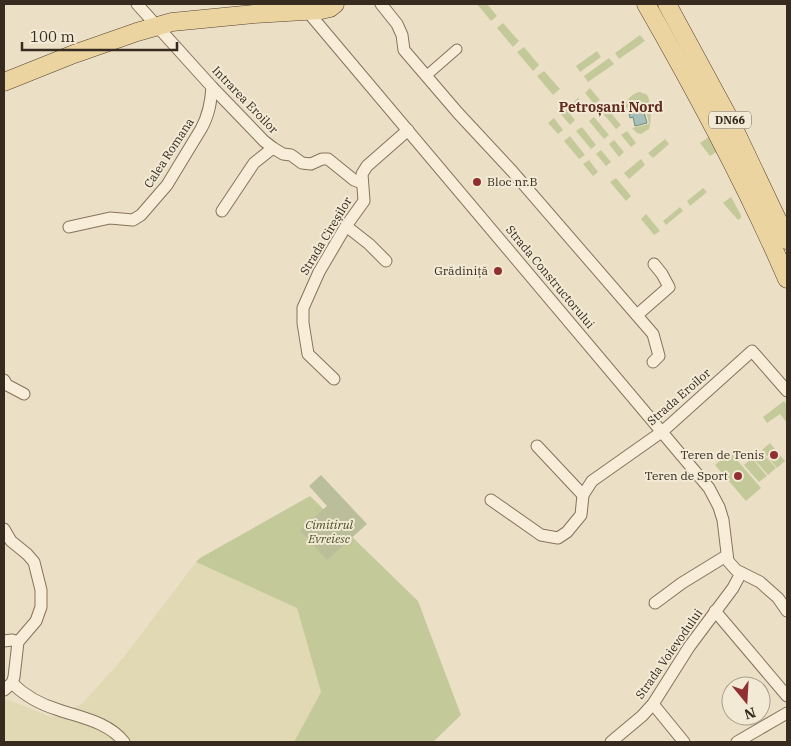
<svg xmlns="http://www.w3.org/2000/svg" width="791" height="746" font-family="'IBM Plex Serif',serif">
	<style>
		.farmland { fill: #e1d9b4 }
		.green { fill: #c4c99a }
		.cemetery { fill: #babe99 }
		.water { fill: #a7bfb8; stroke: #6e8d85 }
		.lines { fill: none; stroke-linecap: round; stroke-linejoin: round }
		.pedestrian-casing { stroke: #86725d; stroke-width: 11 }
		.minor-casing { stroke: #86725d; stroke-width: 13 }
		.primary-casing { stroke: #544130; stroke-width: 19 }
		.pedestrian { stroke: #f7edd8; stroke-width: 9 }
		.minor { stroke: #f7edd8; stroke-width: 11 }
		.primary { stroke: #ecd4a0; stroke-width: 18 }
		.poi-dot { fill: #913032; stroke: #f3ead5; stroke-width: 2 }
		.labels { text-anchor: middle; stroke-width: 4; stroke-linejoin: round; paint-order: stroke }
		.shield { fill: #f3ead5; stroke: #6f6456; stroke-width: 1 }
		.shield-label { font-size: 11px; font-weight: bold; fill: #372b20 }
		.street-label { font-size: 12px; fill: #372b20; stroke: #f3ead5 }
		.poi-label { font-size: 12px; fill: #372b20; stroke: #f3ead5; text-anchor: end }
		.park-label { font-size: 12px; font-style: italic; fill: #475227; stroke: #f3ead5 }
		.neighbourhood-label { font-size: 14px; font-weight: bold; fill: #612e22; stroke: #f3ead5 }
	</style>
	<rect width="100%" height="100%" fill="#ebe0c6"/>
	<path class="farmland" d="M196,562l101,46 24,84 -27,50h-290v-44l47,19 31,-13 41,-46z"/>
	<g class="green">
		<path d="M477,4h10l10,12 -6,5z"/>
		<path d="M503,23l16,18 -6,6 -16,-19z"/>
		<path d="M640,35l5,6 -26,18 -4,-6z"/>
		<path d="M524,47l15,18 -6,6 -16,-19z"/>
		<path d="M597,51l4,6 -21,15 -4,-6z"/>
		<path d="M609,58l5,6 -26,18 -4,-6z"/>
		<path d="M544,71l16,18 -7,6 -16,-19z"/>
		<path d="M590,88l10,12 -6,4 -9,-11z"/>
		<path d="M639,92c3,1 5,1 8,3 4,5 5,28 2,34l-8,5 -4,-1 -5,-5 17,-4 -3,-14 -4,1 -2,-6 -14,3 -1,3c0,-9 4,-16 14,-19z"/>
		<path d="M578,98l10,12 -6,4 -9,-11z"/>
		<path d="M606,107l15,18 -5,4 -15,-18z"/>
		<path d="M566,109l9,11 -5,5 -10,-12z"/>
		<path d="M594,117l15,18 -5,4 -15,-18z"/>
		<path d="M554,118l9,12 -5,4 -10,-11z"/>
		<path d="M582,127l14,18 -5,4 -15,-18z"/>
		<path d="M627,131l9,12 -5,4 -10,-12z"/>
		<path d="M570,136l15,19 -6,4 -15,-18z"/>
		<path d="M709,137l9,14 -8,5 -10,-13z"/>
		<path d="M665,139l4,5 -16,14 -5,-5z"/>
		<path d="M614,140l10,12 -5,5 -10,-13z"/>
		<path d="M601,150l10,12 -5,4 -10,-12z"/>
		<path d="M641,159l4,6 -16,14 -5,-6z"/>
		<path d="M589,160l9,12 -5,4 -10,-12z"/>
		<path d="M616,178l15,18 -5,5 -16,-19z"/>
		<path d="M703,188l4,4 -17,14 -3,-5z"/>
		<path d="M731,197l10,18v3l-3,2 -15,-17z"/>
		<path d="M680,207l3,4 -17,14 -3,-4z"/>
		<path d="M646,214l14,17 -6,4 -13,-16z"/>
		<path d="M784,401l3,4v18l-7,-9 -13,9 -4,-6z"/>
		<path d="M770,443l15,18 -8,7 -15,-18z"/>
		<path d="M761,451l15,17 -8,7 -15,-17z"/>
		<path d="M730,452l31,36 -15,13 -31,-36z"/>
		<path d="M752,458l15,18 -8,6 -15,-17z"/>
		<path d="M310,496l108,105 43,114 -28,27h-139l27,-50 -24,-84 -101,-46 4,-4z"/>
	</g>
	<path class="cemetery" d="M321,475l46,49 -40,36 -27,-30 27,-24 -18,-20z"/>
	<path class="water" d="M639,107l1,5h4l3,11 -12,3 -2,-9 -3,1 -2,-9z"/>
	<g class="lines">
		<g class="pedestrian-casing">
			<path id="pedestrian" d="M426,76l31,-27"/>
		</g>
		<g class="minor-casing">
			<g id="minor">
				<path d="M137,4l75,83 52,54 9,7 10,6 8,1 11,8 9,1 11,-5h6l26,21 8,3"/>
				<path d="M381,4l16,20 5,11 2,15 54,63 54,58 141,163 6,22 -6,6"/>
				<path d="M308,12l401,476 10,19 4,13 5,41 8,9 24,12 18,16 9,13"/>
				<path d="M222,211l32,-48 19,-15"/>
				<path d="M346,226l23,18 17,17"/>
				<path d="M69,227l41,-9 23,2 8,-5 26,-30 34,-56c8,-14 10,-27 11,-42"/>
				<path d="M637,315l32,-28 -7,-13 -8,-10"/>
				<path d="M334,379l-26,-25 -5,-31v-15l16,-36 27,-46 18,-25 -2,-27 5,-8 41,-36"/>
				<path d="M4,380l3,5 17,9"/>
				<path d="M537,446l46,49"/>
				<path d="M491,500l50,35 17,3 9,-6 14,-17 2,-20 9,-14 71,-50 89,-80 35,40"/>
				<path d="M4,529l7,12 16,13 7,8 7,28v17l-5,14 -18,21 -4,35 -2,6 -8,7"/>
				<path d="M655,603l27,-20 44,-27"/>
				<path d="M715,611l72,85"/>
				<path d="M4,641l8,-1 6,2"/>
				<path d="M12,683c12,12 30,22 47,27 23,8 49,12 65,32"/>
				<path d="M653,704l31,38"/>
				<path d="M611,742l31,-26 11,-12 36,-57 44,-59 8,-15"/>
				<path d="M737,742l50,-29"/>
			</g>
		</g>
		<g class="primary-casing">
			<g id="primary">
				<path d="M646,4c51,89 100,180 141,275"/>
				<path d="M667,4l63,116 57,120"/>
				<path d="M4,82l70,-28 63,-22 35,-10 82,-8 67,-4 9,-2 5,-4"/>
			</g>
		</g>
		<use href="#pedestrian" class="pedestrian"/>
		<use href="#minor" class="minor"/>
		<use href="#primary" class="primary"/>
	</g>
	<g class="poi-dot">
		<circle cx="477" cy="182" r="5"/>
		<circle cx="498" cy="271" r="5"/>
		<circle cx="774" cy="455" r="5"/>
		<circle cx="738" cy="476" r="5"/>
	</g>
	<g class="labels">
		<rect class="shield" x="709" y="111.5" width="42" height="17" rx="4"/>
		<g class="shield-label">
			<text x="730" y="124">DN66</text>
		</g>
		<g class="street-label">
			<text transform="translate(245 100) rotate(46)" y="4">Intrarea Eroilor</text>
			<text transform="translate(169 153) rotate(-57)" y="4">Calea Romana</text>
			<text transform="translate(326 236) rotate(-59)" y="4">Strada Cireșilor</text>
			<text transform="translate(550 277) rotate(50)" y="4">Strada Constructorului</text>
			<text transform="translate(679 397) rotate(-41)" y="4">Strada Eroilor</text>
			<text transform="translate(669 654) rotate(-55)" y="4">Strada Voievodului</text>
		</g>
		<g class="poi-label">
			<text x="487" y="186" text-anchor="start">Bloc nr.B</text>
			<text x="488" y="275">Grădiniță</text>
			<text x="764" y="459">Teren de Tenis</text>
			<text x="728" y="480">Teren de Sport</text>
		</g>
		<g class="park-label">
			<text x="329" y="529">Cimitirul<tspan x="329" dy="14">Evreiesc</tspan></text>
		</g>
		<g class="neighbourhood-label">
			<text x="611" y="112">Petroșani Nord</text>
		</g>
	</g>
	<rect width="791" height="746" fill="none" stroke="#372b20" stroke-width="10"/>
	<g transform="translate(746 701) rotate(162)"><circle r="24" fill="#f3ead5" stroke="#a89e8d"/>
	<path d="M0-4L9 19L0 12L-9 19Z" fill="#913032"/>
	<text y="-8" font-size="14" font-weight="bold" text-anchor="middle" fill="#372b20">N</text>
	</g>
	<path d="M22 42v8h155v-8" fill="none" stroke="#372b20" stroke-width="2.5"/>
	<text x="30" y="42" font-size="15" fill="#372b20" stroke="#f3ead5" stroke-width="4" paint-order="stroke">100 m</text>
</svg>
